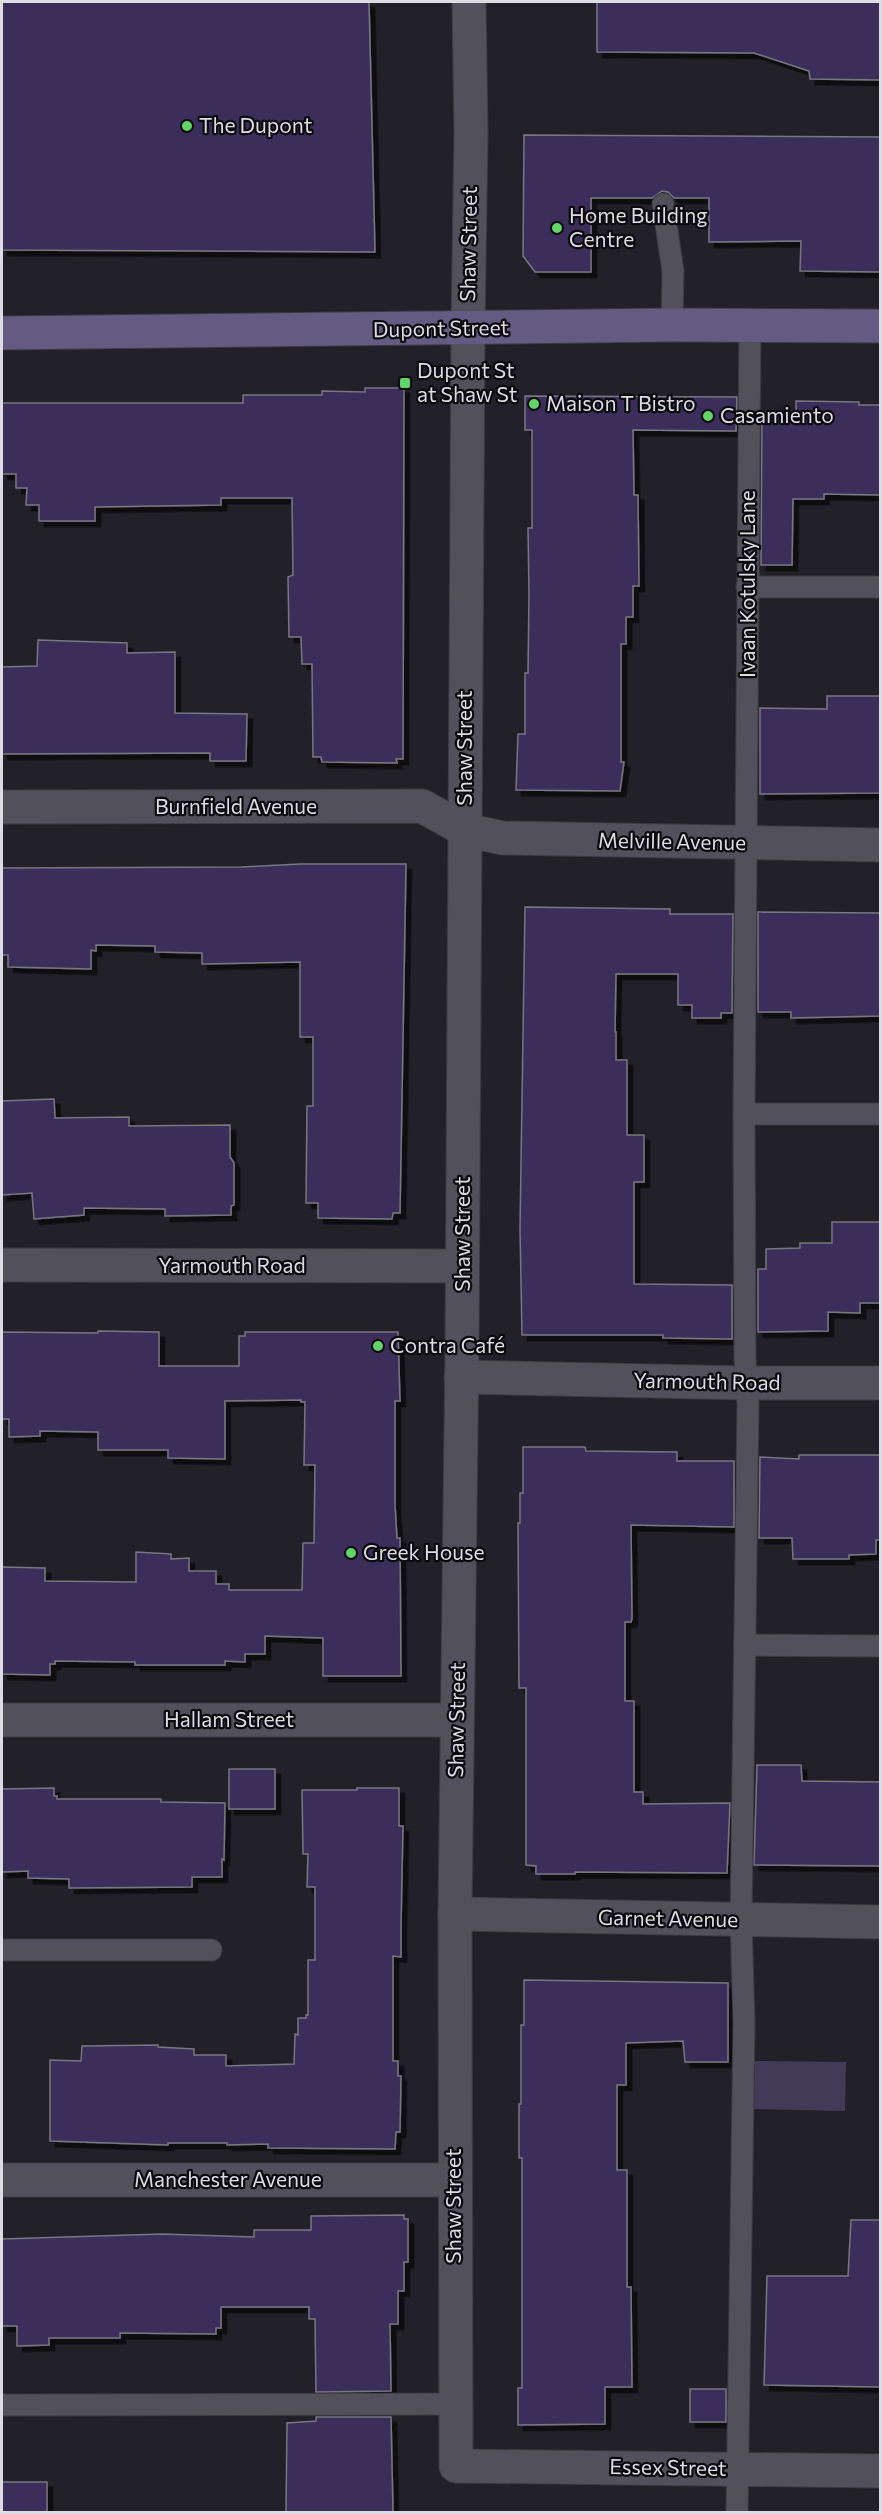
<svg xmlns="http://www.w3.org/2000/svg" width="882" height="2514" font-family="Commissioner,sans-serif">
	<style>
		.green { fill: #423b58 }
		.building { fill: #3b2f5a; stroke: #787680; stroke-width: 1.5; filter: url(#shadow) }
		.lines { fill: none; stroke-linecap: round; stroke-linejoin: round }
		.lane-casing { stroke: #3d3c43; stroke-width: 23 }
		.street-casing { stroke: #3d3c43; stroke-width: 35 }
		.secondary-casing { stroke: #3d3c43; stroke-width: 35 }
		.lane { stroke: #52505a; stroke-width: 21 }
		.street { stroke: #52505a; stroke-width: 33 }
		.secondary { stroke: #655b82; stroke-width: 33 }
		.poi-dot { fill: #62d469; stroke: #0b0a0e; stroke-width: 2 }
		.labels { text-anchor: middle; stroke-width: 4.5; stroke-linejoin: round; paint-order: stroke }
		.poi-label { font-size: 21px; fill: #dddce2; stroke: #0b0a0e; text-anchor: start }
		.street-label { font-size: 21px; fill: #dddce2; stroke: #0b0a0e }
	</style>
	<defs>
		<filter id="shadow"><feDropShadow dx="5.5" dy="5.5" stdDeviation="0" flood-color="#0009"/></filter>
	</defs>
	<rect width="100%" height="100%" fill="#222029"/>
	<path class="green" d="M755,2061l91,1 -1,49 -91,-2z"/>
	<g class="building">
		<path d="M2,2h367l6,250 -373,-2z"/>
		<path d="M597,2h283v78l-70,-1 -1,-8 -55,-18 -157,-1z"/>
		<path d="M524,135l356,2v135l-80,-1 1,-30 -92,1v-44h-35l-6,-6 -6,-1 -10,7h-61v74h-56l-12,-16z"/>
		<path d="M365,388h39l-1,371h-7l1,4 -75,-1 -1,-5h-8l-1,-93h-10l-1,-27h-12l-1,-60 5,-2 -1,-77h-71v7l-126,2v14h-56v-16h-13l1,-17h-11v-14h-14v-71h241v-8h79v-4l43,1z"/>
		<path d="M525,396l212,1 -1,34 -103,-1 1,65h4l1,91h-6v31h-7v27h-5v118h3l-4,29 -104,-1 2,-56h7v-61h3l1,-80 -1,-65h4v-98h-7z"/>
		<path d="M796,401l63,1v3h21v90l-56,-1v5h-31l-1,66h-31l1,-153 34,1z"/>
		<path d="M38,640l89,3v10l48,-1v61l72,1 -1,47h-36v-8l-208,1v-87l35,-1z"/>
		<path d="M827,696h53v97l-120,1v-86l67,1z"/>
		<path d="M300,864h106l-6,349h-7l-1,6 -74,-1v-15h-12l1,-97h6v-69h-13v-75l-98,2v-11l-47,-1v-6l-59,-1v6l-5,-1v19l-83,-2v-12h-6v-87l240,-1z"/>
		<path d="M525,907l145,2v5h63l-1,99h-11v5h-29v-13h-14v-31h-62l-1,58h1v28h11v75h17v47h-10v102l98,1v54l-69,-1v-3h-141l-2,-106z"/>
		<path d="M758,912l122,1v103l-89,2v-6h-33z"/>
		<path d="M54,1099l1,19 74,-1v9l101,-1v32l4,6v42l-3,1v9l-66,1v-7l-81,-1v7l-50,4 -2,-26 -30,2v-94z"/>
		<path d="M832,1222h48v81h-20v10l-32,-1v19l-70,1v-63h8v-20l34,-1v-5h32z"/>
		<path d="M98,1331l61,1v34h80v-30h6v-4h153l2,69h-5v104l2,33h3l1,138h-78v-38l-58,-2v18h-20v8l-20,-1v4h-90v-3l-80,-1v3h-5v11l-48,-1v-107l43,1v13l91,1v-30l35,2v5l18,-1v13h27v13h13v6h73l1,-47h11l1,-78h-11l1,-63h-4v-2l-76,1v58l-57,-1v-8h-70v-18l-58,-1v5l-31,1v-18h-7v-87l96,1z"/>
		<path d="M523,1447h62l1,4 91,1v9h57v66l-103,-2 1,94 -1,3h-6v79h9v91h9v12l87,-1 -3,70 -152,-1v2h-39v-8l-10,-1v-177h-7l-1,-165h2v-30h3z"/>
		<path d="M799,1455h81v85h-4v14l-27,1v4h-56l-1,-21h-33l1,-81 39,2z"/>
		<path d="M757,1765h44l1,16 78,1v84l-126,-1z"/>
		<rect x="229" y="1769" width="46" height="40"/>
		<path d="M54,1788v8h3v3h104v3l64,1 -1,57 -2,-1v18h-30v10l-123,1v-9l-41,-1v-7l-26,1v-83z"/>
		<path d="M357,1788h42v38h4l-2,98v33l-8,-1v105h5v15h3l-1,56h-4l-1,17 -127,-1v-4l-41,1v-2h-59v2l-118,-4v-81l31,1 1,-15 76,-1v2l36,2v6h32v11l68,-2 1,-30 3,1v-17h8v-3h2v-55h7v-73h-8l1,-33h-5l-1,-64h55z"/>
		<path d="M524,1980l204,3v79h-43l-2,-21 -57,2v42h-9v85h10v117h4l1,100h-27v37l-87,1v-37h4v-230h-3v-54h2v-79h3z"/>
		<path d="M404,2215v4h4v43h-4v29h-6v33h-8l1,67 -75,1 -1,-73h-6v-12h-88v21h-5v6l-96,-1v5h-71v7l-32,1v-20h-15v-87l160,-5 92,3v-7h57v-14z"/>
		<path d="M851,2220h29v167l-116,-2 3,-109h81z"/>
		<rect x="690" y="2389" width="36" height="33"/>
		<path d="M316,2417h75l2,95h-107l1,-89 29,-2z"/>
		<rect x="2" y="2482" width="45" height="30"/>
	</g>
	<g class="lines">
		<g class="lane-casing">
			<g id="lane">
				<path d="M663,204l10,67 -1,54"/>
				<path d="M747,587h133"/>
				<path d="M744,1114h136"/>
				<path d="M745,1645l135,1"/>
				<path d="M2,1950h209"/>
				<path d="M2,2405l453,-1"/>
				<path d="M737,2512l7,-490 -3,-102 7,-516 -3,-45 -1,-245 6,-790"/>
			</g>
		</g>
		<g class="street-casing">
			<g id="street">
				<path d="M469,2l2,131 -3,195 -6,1021 -7,565 1,552 424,5"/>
				<path d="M2,807l420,-1 43,24 38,8 377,7"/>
				<path d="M2,1265l460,1"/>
				<path d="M461,1377l285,6h134"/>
				<path d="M2,1720h455"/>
				<path d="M455,1914l425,8"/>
				<path d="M2,2180h452"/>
			</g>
		</g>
		<g class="secondary-casing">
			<path id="secondary" d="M2,333l670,-8 208,1"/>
		</g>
		<use href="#lane" class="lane"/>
		<use href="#street" class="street"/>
		<use href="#secondary" class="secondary"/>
	</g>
	<g class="poi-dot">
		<circle cx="187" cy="126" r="6"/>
		<circle cx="557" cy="228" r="6"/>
		<rect x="399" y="377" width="12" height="12" rx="3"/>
		<circle cx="534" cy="404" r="6"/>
		<circle cx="708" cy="416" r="6"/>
		<circle cx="378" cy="1346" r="6"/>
		<circle cx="351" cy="1553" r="6"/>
	</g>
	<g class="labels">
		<g class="poi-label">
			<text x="199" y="133">The Dupont</text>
			<text x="569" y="223">Home Building<tspan x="569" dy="24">Centre</tspan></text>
			<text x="417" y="378">Dupont St<tspan x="417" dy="24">at Shaw St</tspan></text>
			<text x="546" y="411">Maison T Bistro</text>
			<text x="720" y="423">Casamiento</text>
			<text x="390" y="1353">Contra Café</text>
			<text x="363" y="1560">Greek House</text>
		</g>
		<g class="street-label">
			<text transform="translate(469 244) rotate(-89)" y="7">Shaw Street</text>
			<text transform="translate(441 329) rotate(-1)" y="7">Dupont Street</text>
			<text transform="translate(748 584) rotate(-90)" y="7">Ivaan Kotulsky Lane</text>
			<text transform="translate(465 748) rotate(-90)" y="7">Shaw Street</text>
			<text x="236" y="814">Burnfield Avenue</text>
			<text transform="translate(672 842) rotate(1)" y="7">Melville Avenue</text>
			<text transform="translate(463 1234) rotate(-90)" y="7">Shaw Street</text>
			<text x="232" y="1273">Yarmouth Road</text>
			<text transform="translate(707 1382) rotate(1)" y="7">Yarmouth Road</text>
			<text x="229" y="1727">Hallam Street</text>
			<text transform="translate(457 1720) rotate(-89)" y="7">Shaw Street</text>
			<text transform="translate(668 1919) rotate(1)" y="7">Garnet Avenue</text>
			<text x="228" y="2187">Manchester Avenue</text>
			<text transform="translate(454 2206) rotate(-90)" y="7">Shaw Street</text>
			<text transform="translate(668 2468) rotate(1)" y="7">Essex Street</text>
		</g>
	</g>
	<rect width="882" height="2514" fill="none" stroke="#dddce2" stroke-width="6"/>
</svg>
